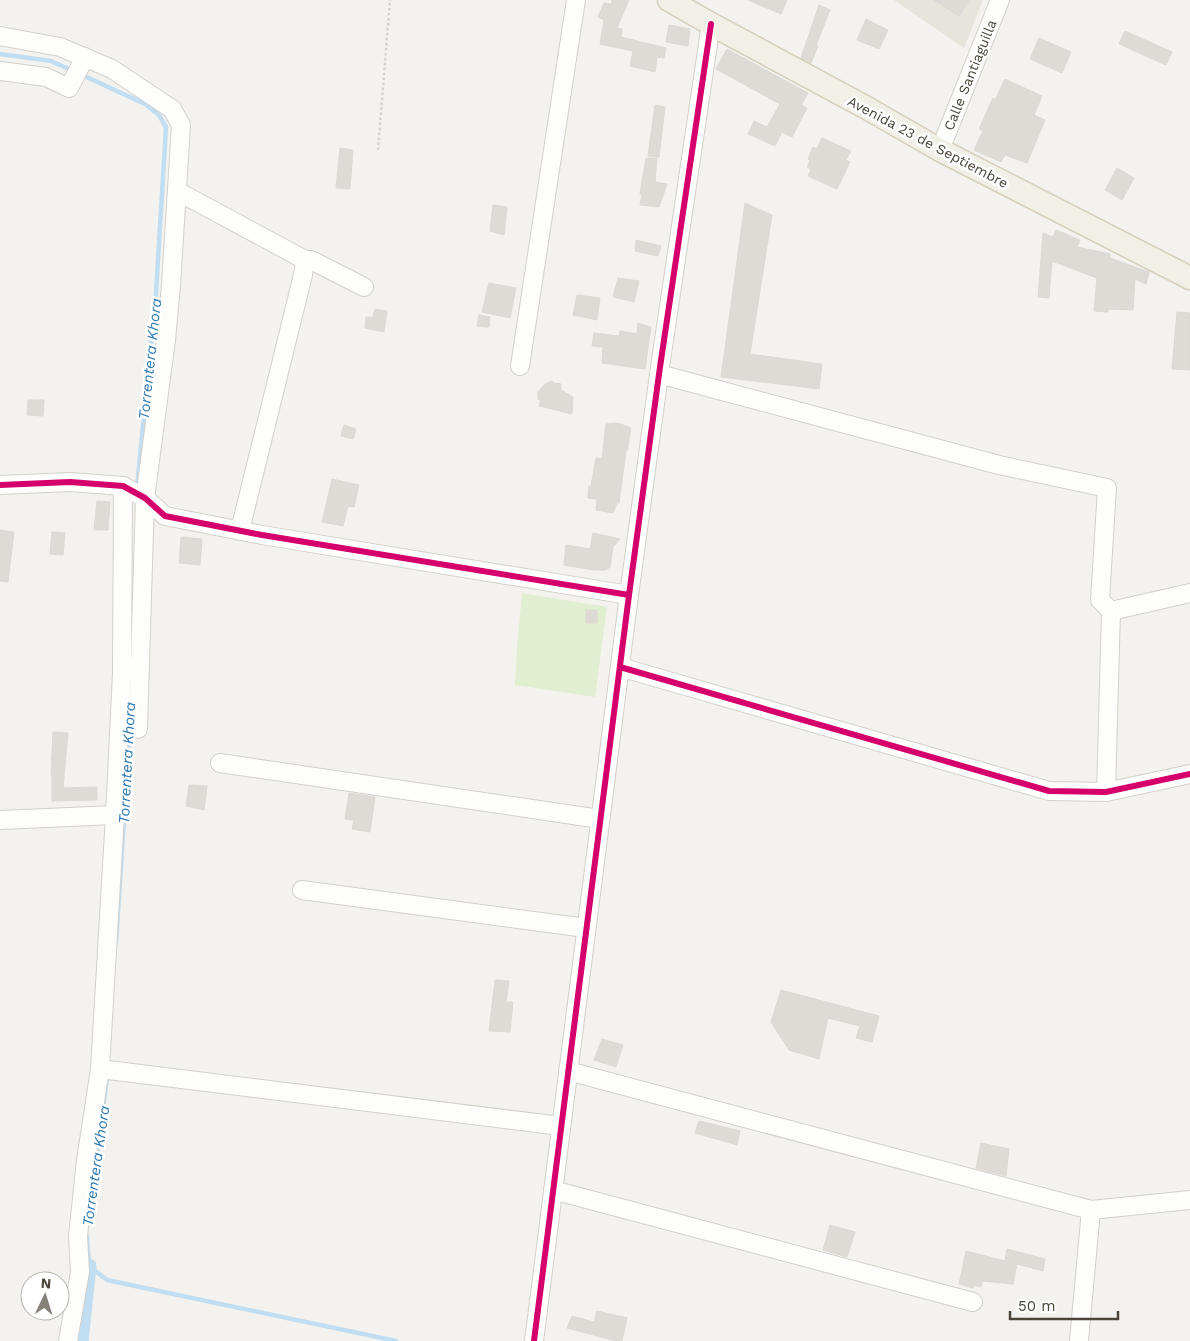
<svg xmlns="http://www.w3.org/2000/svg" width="1190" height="1341" font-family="'Work Sans',sans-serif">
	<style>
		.residential { fill: #e7e4dc }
		.green { fill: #e1eecf }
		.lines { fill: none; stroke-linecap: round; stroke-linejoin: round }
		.stream { stroke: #c0ddf1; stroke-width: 4.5 }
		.canal { stroke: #c0ddf1; stroke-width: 15 }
		.building { fill: #dedbd6; stroke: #dcd9d4 }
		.minor-casing { stroke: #d2d0cb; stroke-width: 20 }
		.major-casing { stroke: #d6cebb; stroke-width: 25 }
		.path { stroke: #d3d2cc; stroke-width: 2.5; stroke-dasharray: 2.5 2.5; stroke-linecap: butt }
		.minor { stroke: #fdfdfc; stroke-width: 18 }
		.major { stroke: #f2efe6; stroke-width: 22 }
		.cycleway-casing { stroke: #fff; stroke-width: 9 }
		.cycleway { stroke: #d6006c; stroke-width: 6 }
		.labels { text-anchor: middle; stroke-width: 5; stroke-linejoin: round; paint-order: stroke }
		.street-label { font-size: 14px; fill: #4b4439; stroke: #fff }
		.water-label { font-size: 15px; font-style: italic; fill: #2e7ab2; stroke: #fff }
	</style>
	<rect width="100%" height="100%" fill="#f4f2ee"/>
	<path class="residential" d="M894,0h89l-19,48z"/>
	<path class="green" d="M522,593l85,14 -12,90 -80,-12 2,-38z"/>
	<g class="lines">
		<g class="stream">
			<path d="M0,54l51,7 22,10"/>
			<path d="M80,74l65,30 14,11 7,12 -10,166 -19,195"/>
			<path d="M116,943l14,-217"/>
			<path d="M90,1209l17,-131"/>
			<path d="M87,1236l2,30 18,14 289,61"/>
		</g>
		<path class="canal" d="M81,1341l8,-75"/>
	</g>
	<g class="building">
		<path d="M612,0h17l-12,28 5,1 -1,8 45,11 -2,10 -7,-1 -2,15 -25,-6 3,-15 -33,-7 4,-24 -6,-3 6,-14 7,1z"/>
		<path d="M748,0h39l-6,14z"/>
		<path d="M934,0h35l-10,16z"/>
		<path d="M819,5l11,5 -14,35 2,1 -7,17 -10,-5z"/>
		<path d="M866,19l22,11 -9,19 -22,-9z"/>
		<path d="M669,25l21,4 -2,17 -22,-4z"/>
		<path d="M1125,31l47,21 -6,13 -47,-21z"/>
		<path d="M1039,38l32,14 -9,21 -32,-14z"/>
		<path d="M727,49l81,44 -7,12 6,3 -15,29 -10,-5 -7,14 -27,-12 6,-13 13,6 13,-23 -64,-35z"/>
		<path d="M1005,79l37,17 -8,19 11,5 -18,43 -22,-8 -4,7 -27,-12 9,-19 -4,-2 14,-31 2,2z"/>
		<path d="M655,105l10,2 -6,50 -11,-1z"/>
		<path d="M822,138l29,13 -5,9 4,2 -13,27 -29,-13 3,-7 -4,-2 3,-6 -2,-2 5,-12 4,2z"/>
		<path d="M340,148l13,2 -3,39 -14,-1z"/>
		<path d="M646,158h11l-2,24 12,2 -8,23 -19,-2 2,-11h-2z"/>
		<path d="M1117,168l17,10 -12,22 -17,-10z"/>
		<path d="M745,203l27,12 -22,139 72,10 -3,25 -98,-12z"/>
		<path d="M493,205l14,2 -3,28 -14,-4z"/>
		<path d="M1056,230l24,10 -3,7 33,7v4l39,14 -3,12 -11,-5 -2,31 -25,-1v3l-14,-1 3,-33 -45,-17 -3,37 -11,-1 5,-64 10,4z"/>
		<path d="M636,240l25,6 -3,10 -23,-5z"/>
		<path d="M618,278l21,3 -5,21 -21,-5z"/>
		<path d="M489,283l27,5 -6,30 -28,-6z"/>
		<path d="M577,295l23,3 -3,22 -24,-5z"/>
		<path d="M375,309l12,2 -3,21 -19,-4 1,-11h7z"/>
		<path d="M1177,312l13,1v57l-18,-1z"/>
		<path d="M479,315l11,2 -1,10 -12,-1z"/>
		<path d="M638,323l13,4 -6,42 -43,-6 1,-16 -11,-1 2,-13 25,3 1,-5 17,3z"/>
		<path d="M552,381l2,2 7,1v6l12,7 -1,17 -33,-8 2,-6 -3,-1v-7l7,-8z"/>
		<path d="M28,400h16l-1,16 -16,-1z"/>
		<path d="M618,423l13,5 -4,23h-1l-7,52h-2l-4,10 -17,-3 1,-11 -9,-1 1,-12h2l5,-28 6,1 4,-35z"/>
		<path d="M344,425l12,4 -3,10 -12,-3z"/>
		<path d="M332,479l27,6 -5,22 -6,-1 -5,20 -21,-4z"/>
		<path d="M97,501l13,1 -2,28h-14z"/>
		<path d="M0,530l14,2 -6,50 -8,-1z"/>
		<path d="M52,532l13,1 -2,22 -13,-1z"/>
		<path d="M593,533l27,6 -7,8 -3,20 -4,3h-12l-30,-5 2,-20 24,4z"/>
		<path d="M181,537l21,2 -2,26 -21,-2z"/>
		<rect x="586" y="610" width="11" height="13"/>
		<path d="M53,732l15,1 -5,55 34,-1v13l-45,1v-25l-1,-1z"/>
		<path d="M189,785l18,1 -3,24 -18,-4z"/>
		<path d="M349,793l26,4 -5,35 -18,-3 2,-9 -9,-1z"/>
		<path d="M495,980l14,1 -3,21h7l-3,30 -21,-1z"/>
		<path d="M781,990l98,26 -7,26 -16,-4 4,-12 -32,-8 -9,41 -30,-9 -18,-28z"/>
		<path d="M602,1039l21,6 -7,22 -22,-7z"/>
		<path d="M699,1121l41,10 -3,14 -42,-12z"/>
		<path d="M981,1143l28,6 -3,27 -30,-8z"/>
		<path d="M830,1225l25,7 -8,25 -24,-7z"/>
		<path d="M1007,1249l38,10 -2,12 -26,-7 -4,20 -31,-3 -1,6 -7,-2 -1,3 -14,-4 7,-33 39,10z"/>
		<path d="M597,1311l30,7 -5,23h-6l-49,-13 5,-12 22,6z"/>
	</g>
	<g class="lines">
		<g class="minor-casing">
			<g id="minor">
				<path d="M0,36l60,11 52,22 60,40 9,16 -10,160 -5,55 -21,158 -7,231"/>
				<path d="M0,71l46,6 23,11 16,-31"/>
				<path d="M940,150l60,-150"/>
				<path d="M177,191l128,69 -2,15 -63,255"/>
				<path d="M305,260h6l53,27"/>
				<path d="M520,366l56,-366"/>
				<path d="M659,374l340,91 108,23 -7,112 11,11 -5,181"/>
				<path d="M0,485l70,-3 53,4 22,12 20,18 97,19 367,60"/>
				<path d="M1111,611l79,-18"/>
				<path d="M620,667l429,124 57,1 84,-18"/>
				<path d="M220,763l380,56"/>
				<path d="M0,820l115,-5"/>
				<path d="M302,890l284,38"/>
				<path d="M100,1069l461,57"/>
				<path d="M568,1071l523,139 99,-10"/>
				<path d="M553,1190l420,112"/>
				<path d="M68,1341l12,-69 -2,-36 8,-76 14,-91 15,-254 7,-142 1,-187"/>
				<path d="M534,1341l95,-746 31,-228 51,-343"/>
				<path d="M1079,1341l12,-131"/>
			</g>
		</g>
		<g class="major-casing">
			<path id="major" d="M669,0l42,24 154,83 75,43 250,128"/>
		</g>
		<path class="path" d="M378,150l12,-150"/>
		<use href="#minor" class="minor"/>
		<use href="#major" class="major"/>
		<g class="cycleway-casing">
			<g id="cycleway">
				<path d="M0,485l70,-3 53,4 22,12 20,18 97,19 367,60"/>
				<path d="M620,667l429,124 57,1 84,-18"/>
				<path d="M534,1341l95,-746 31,-228 51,-343"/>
			</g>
		</g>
		<use href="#cycleway" class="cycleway"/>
	</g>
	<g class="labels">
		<g class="street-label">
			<text transform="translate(970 75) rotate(-68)" y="5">Calle Santiaguilla</text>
			<text transform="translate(928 142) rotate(28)" y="5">Avenida 23 de Septiembre</text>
		</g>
		<g class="water-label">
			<text transform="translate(150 359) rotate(-84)" y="5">Torrentera Khora</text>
			<text transform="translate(127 763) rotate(-87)" y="5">Torrentera Khora</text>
			<text transform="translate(96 1166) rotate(-82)" y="5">Torrentera Khora</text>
		</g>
	</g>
	<g transform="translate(45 1296) rotate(4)"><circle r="24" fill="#ffffff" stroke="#b7b4b0"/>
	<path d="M0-4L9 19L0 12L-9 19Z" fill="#868178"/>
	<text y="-8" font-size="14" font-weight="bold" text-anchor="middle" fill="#4b4439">N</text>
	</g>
	<path d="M1010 1311v8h108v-8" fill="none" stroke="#4b4439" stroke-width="2.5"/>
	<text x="1018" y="1311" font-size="15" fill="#4b4439" stroke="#ffffff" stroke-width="4" paint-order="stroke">50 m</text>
</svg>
